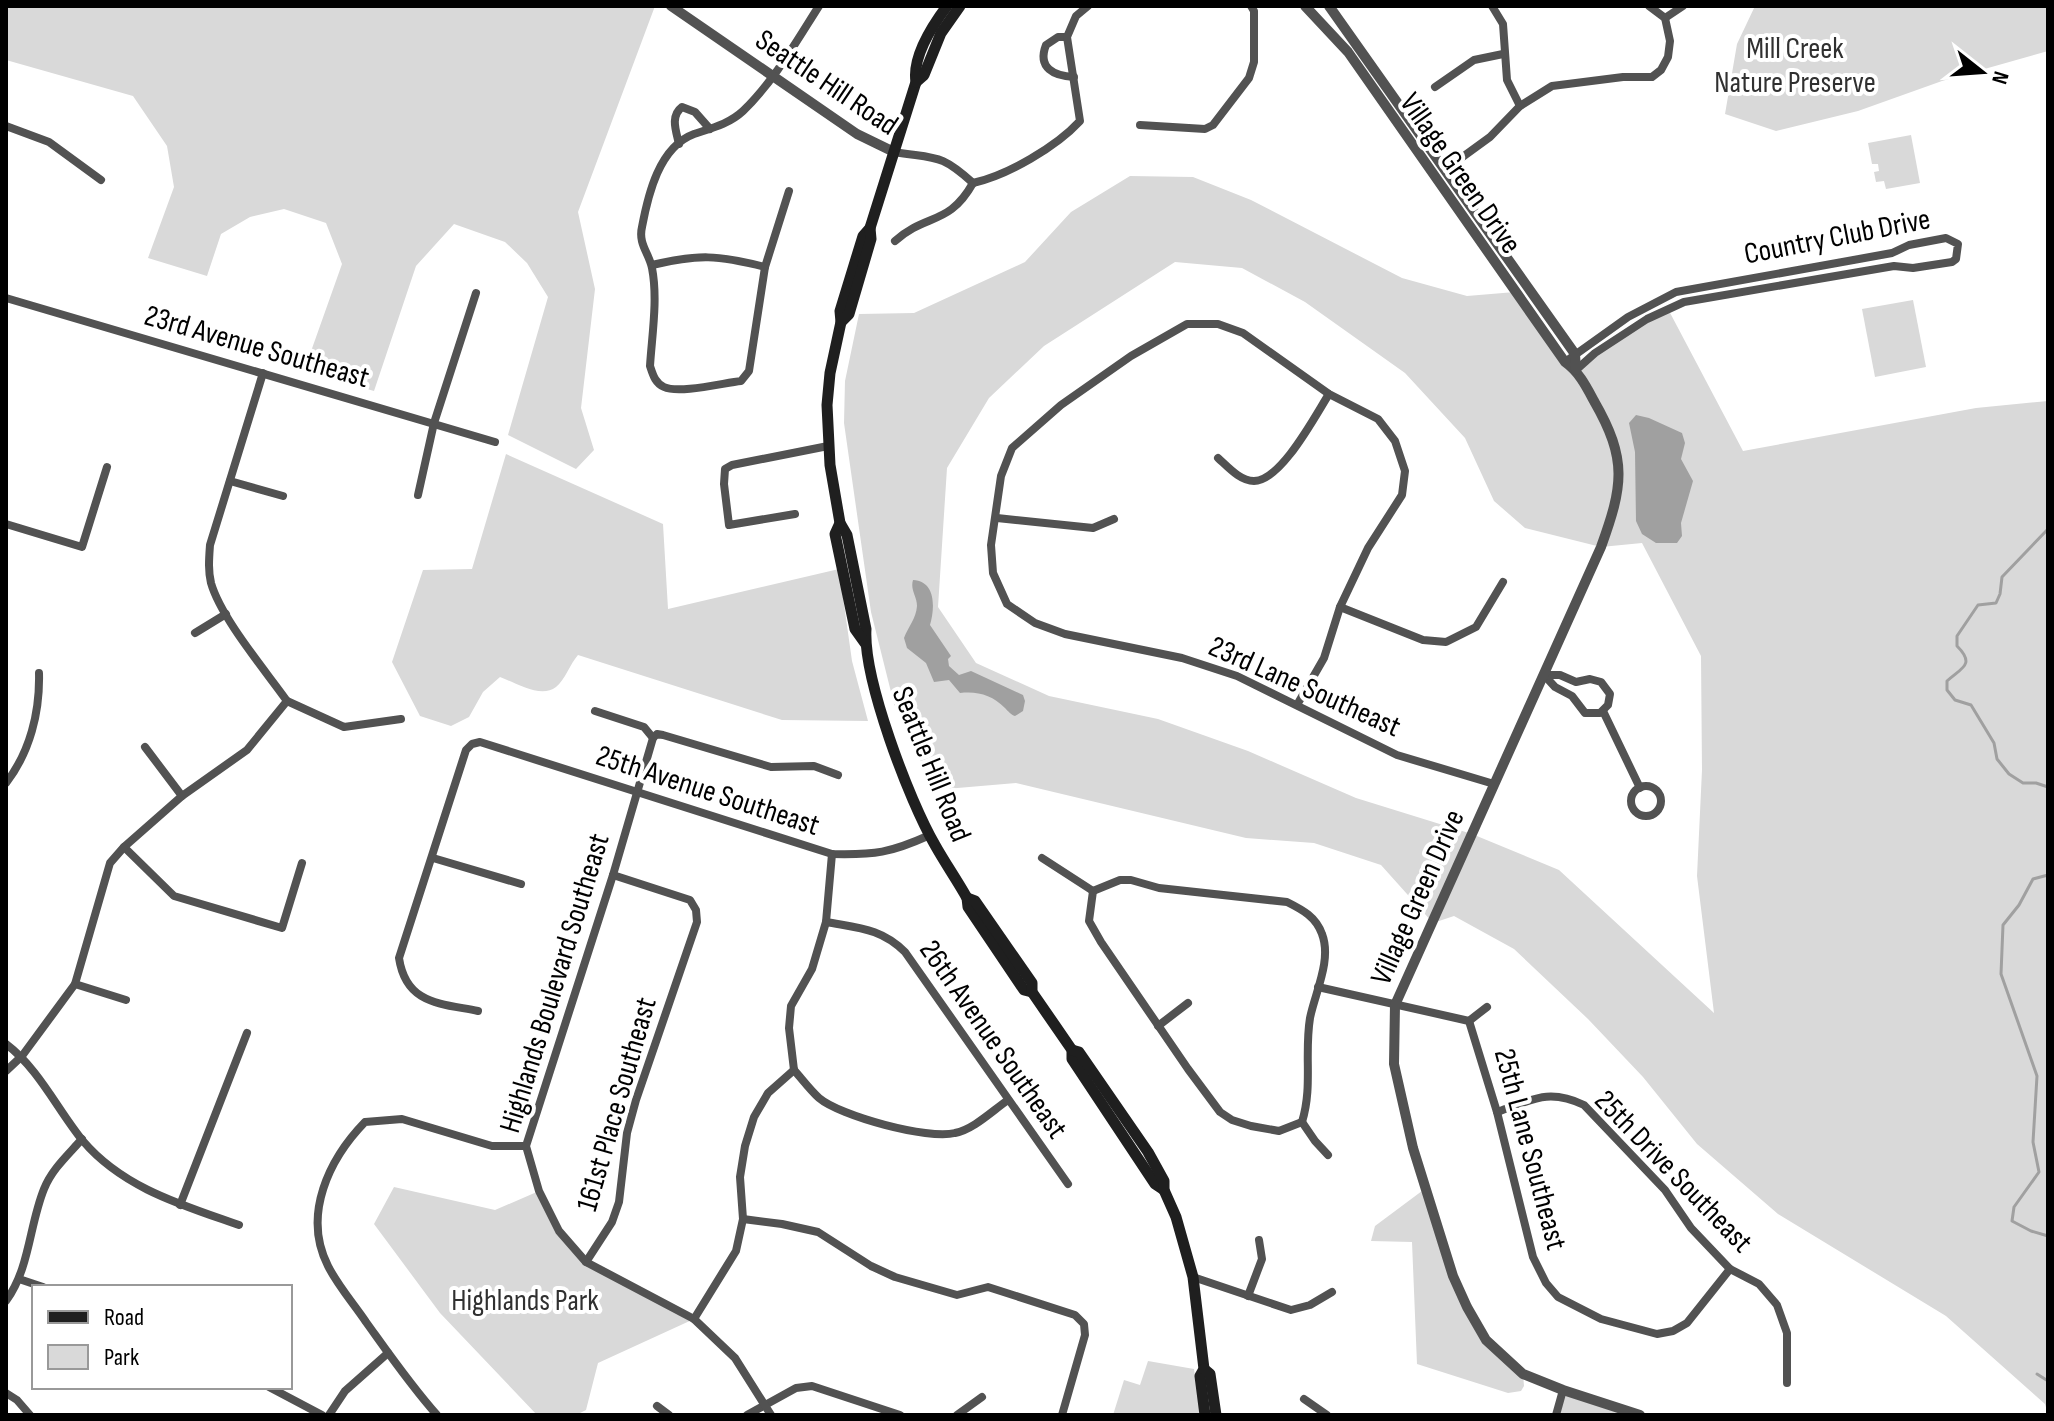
<svg xmlns="http://www.w3.org/2000/svg" width="2054" height="1421" font-family="'Sofia Sans Condensed',sans-serif">
	<style>
		.green { fill: #d9d9d9; fill-rule: evenodd }
		.water { fill: #a0a0a0 }
		.lines { fill: none; stroke-linecap: round; stroke-linejoin: round }
		.stream { stroke: #a0a0a0; stroke-width: 3 }
		.minor { stroke: #525252; stroke-width: 8 }
		.tertiary { stroke: #525252; stroke-width: 10 }
		.secondary { stroke: #1f1f1f; stroke-width: 11 }
		.labels { text-anchor: middle; stroke-width: 8; stroke-linejoin: round; paint-order: stroke }
		.park-label { font-size: 30px; fill: #303030; stroke: #fff }
		.street-label { font-size: 30px; fill: #000; stroke: #fff }
	</style>
	<rect width="100%" height="100%" fill="#fff"/>
	<g class="green">
		<path d="M6,6h649l-77,206 17,77 -14,119 13,42 -18,19 -68,-34 40,-138 -21,-34 -22,-21 -51,-18 -38,42 -42,125 -70,-20 38,-107 -16,-41 -42,-14 -34,8 -29,17 -14,42 -59,-18 26,-71 -7,-41 -34,-50 -127,-36z"/>
		<path d="M1755,6h293v45l-106,30 -84,30 -82,20 -51,-17 12,-70z"/>
		<path d="M1911,135l9,48 -34,6 -2,-8 -8,1 -2,-10 5,-1 -1,-7h-6l-4,-21z"/>
		<path d="M1130,176l63,1 58,23 151,78 65,18 48,-4 61,77 92,-60 75,142 233,-43 72,-7v1013l-3,-10 -99,-88 -168,-102 -81,-70 -54,-67 -55,-58 -74,-70 -60,-33 -21,7 -52,-58 -67,-22 -68,-5 -230,-55 -82,7 -40,-86 -23,-92 -27,-189 1,-42 14,-67 55,-1 111,-51 46,-50zM1175,262l67,6 63,34 100,71 60,65 29,63 31,27 76,19 41,-4 59,113 1,114 -5,106 17,137 -155,-143 -87,-36 -116,-36 -108,-47 -90,-32 -109,-23 -73,-33 -38,-56 9,-139 42,-70 55,-52z"/>
		<path d="M1913,300l13,67 -51,10 -13,-68z"/>
		<path d="M506,454l157,70 5,85 171,-40 13,92 16,60 -86,-1 -204,-65c-8,9 -13,25 -22,32 -15,12 -40,-4 -56,-10l-17,15 -14,25 -18,9 -31,-10 -28,-54 31,-92 49,-1z"/>
		<path d="M394,1187l101,23 44,-19 20,40 27,31 108,57 -96,44 -12,47 -10,5h-39l-97,-102 -66,-89z"/>
		<path d="M1426,1188l27,88 34,64 36,34 1,12 -3,5 -13,2 -91,-29 -5,-122 -41,-1 4,-15z"/>
		<path d="M1148,1361l46,8 7,46h-88l11,-35 16,5z"/>
		<path d="M1563,1390l77,25h-84z"/>
	</g>
	<g class="water">
		<path d="M1636,415l13,3 33,15 3,10 -4,16 12,22 -12,42 1,13 -5,7h-21l-14,-9 -6,-13 -1,-69 -6,-29z"/>
		<path d="M913,580c23,1 22,28 17,45l21,31 -3,3 1,7 10,9 12,-4 52,24 2,6 -2,10 -8,5c-4,-1 -7,-5 -10,-8 -13,-13 -27,-17 -45,-15l-11,-13 -15,2 -8,-19 -19,-15 -3,-10c4,-11 12,-19 13,-32 0,-10 -7,-16 -4,-26z"/>
	</g>
	<g class="lines">
		<g class="stream">
			<path d="M2048,529l-46,48 -2,17 -4,9 -18,2 -21,31v10c19,19 4,22 -10,35v9l8,10 16,5 23,38 3,16 12,15 14,9h13l12,4"/>
			<path d="M2048,875l-15,4 -14,26 -16,20 -2,49 36,102 -4,66 6,30 -25,35 -2,14 19,10 17,5"/>
			<path d="M2037,1374l11,7"/>
		</g>
		<g class="minor">
			<path d="M1492,6l11,18 4,56 13,26"/>
			<path d="M1665,18l18,-12"/>
			<path d="M1067,37h-9l-12,8c-9,23 8,31 28,32"/>
			<path d="M1435,87l39,-27 29,-6"/>
			<path d="M1140,125l65,4 8,-4 36,-47 5,-16v-51l-3,-5"/>
			<path d="M6,126l43,16 52,38"/>
			<path d="M679,144c-3,-13 -9,-28 3,-37l13,5 15,17"/>
			<path d="M894,152c42,7 46,1 79,31"/>
			<path d="M1446,169l44,-32 30,-31 32,-20 71,-9h29l9,-7 7,-13 2,-16 -5,-23 -16,-12"/>
			<path d="M973,183c35,-8 83,-36 107,-62l-13,-84 9,-21 12,-10"/>
			<path d="M789,191l-24,76 -16,104 -8,10c-18,2 -62,13 -77,6 -9,-4 -11,-12 -14,-21 2,-31 8,-67 2,-98 -3,-15 -14,-24 -10,-41 6,-32 17,-80 52,-93 18,-6 35,-10 49,-23 31,-30 53,-69 76,-105"/>
			<path d="M895,241c31,-28 54,-15 78,-58"/>
			<path d="M652,265c47,-11 65,-10 113,2"/>
			<path d="M6,298l489,144"/>
			<path d="M1565,362l63,-45 48,-25 216,-39 17,-8 37,-7 12,6 -2,15 -4,3 -39,6 -19,-2 -210,36 -37,17 -52,34 -19,17"/>
			<path d="M1218,458c10,9 22,23 36,23 27,0 61,-65 75,-87"/>
			<path d="M230,481l53,15"/>
			<path d="M418,495l16,-72 42,-130"/>
			<path d="M795,514l-66,11 -5,-41 1,-15 7,-4 96,-19"/>
			<path d="M997,518l96,10 21,-9"/>
			<path d="M6,524l76,23 25,-80"/>
			<path d="M1340,607l83,33 23,2 30,-15 27,-45"/>
			<path d="M195,633l31,-19"/>
			<path d="M1544,675h16l16,7 14,-3 11,3 9,12 -2,11 -8,8h-15l-13,-17 -17,-9z"/>
			<path d="M287,701l57,26 57,-8"/>
			<path d="M1297,705l27,-47 16,-51 28,-59 34,-53 3,-24 -10,-30 -17,-22 -49,-25 -86,-61 -25,-9h-31l-56,32 -70,49 -49,43 -11,28 -10,69 2,28 14,31 28,19 30,11 117,24 55,18 160,79 97,29"/>
			<path d="M595,711l49,16 9,11"/>
			<path d="M1603,711l37,77"/>
			<path d="M145,747l37,49"/>
			<path d="M6,783c24,-31 34,-71 33,-110"/>
			<circle cx="1646" cy="801" r="15"/>
			<path d="M124,847l50,49 108,32 20,-65"/>
			<path d="M433,858l88,26"/>
			<path d="M1042,858l51,33"/>
			<path d="M1093,891l27,-11h11l28,8 128,14c16,8 29,15 35,32 10,26 -7,59 -12,84 -6,37 3,68 -8,104"/>
			<path d="M1093,891l-4,30 12,21 87,127 32,43 12,8 19,6 28,5 23,-9"/>
			<path d="M826,922c32,6 55,6 79,30l163,232"/>
			<path d="M75,984l51,16"/>
			<path d="M1318,987l151,34 28,91 36,145 13,26 12,14 43,22 56,15 16,-3 14,-8 43,-54"/>
			<path d="M478,1011c-39,-8 -72,-7 -79,-53l67,-208 6,-6 8,-2 352,112c43,1 58,-1 98,-19"/>
			<path d="M1469,1021l18,-14"/>
			<path d="M1158,1026l30,-23"/>
			<path d="M6,1044c33,25 51,65 77,97 40,47 99,64 156,84"/>
			<path d="M794,1070c8,9 16,20 25,28 21,18 109,42 136,35 19,-4 37,-22 53,-33"/>
			<path d="M794,1070l-5,-42 2,-22 21,-37 14,-47 6,-68"/>
			<path d="M6,1071l16,-15 53,-72 35,-121 14,-16 58,-51 65,-46 40,-49c-22,-31 -66,-83 -76,-118 -3,-13 -2,-24 -1,-38l53,-172"/>
			<path d="M1497,1112c35,-12 51,-24 87,-7l81,85 26,38 39,41 29,15 18,21 10,28v50"/>
			<path d="M1302,1122l13,19 13,14"/>
			<path d="M180,1205l67,-172"/>
			<path d="M743,1219l39,5 36,8 53,34 24,11 62,18 31,-8 87,28 9,9 1,11 -23,80"/>
			<path d="M586,1262l26,-40 7,-20 8,-69 9,-33 61,-178 -1,-12 -6,-10 -77,-25"/>
			<path d="M1193,1277l98,33 19,-5 22,-13"/>
			<path d="M19,1279l24,8"/>
			<path d="M1248,1296l14,-37 -3,-19"/>
			<path d="M6,1301c24,-33 23,-75 38,-112 8,-20 24,-34 38,-50"/>
			<path d="M694,1319l42,-68 7,-32 -3,-42 5,-31 9,-29 14,-24 26,-23"/>
			<path d="M269,1387l53,28"/>
			<path d="M6,1393l11,7 13,15"/>
			<path d="M1304,1399l23,16"/>
			<path d="M657,1406l12,9"/>
			<path d="M329,1415l16,-24 43,-38"/>
			<path d="M437,1415c-26,-29 -48,-61 -71,-93 -12,-18 -28,-36 -38,-56 -26,-51 1,-107 37,-144l37,-3 90,27h34"/>
			<path d="M747,1415l49,-27 16,-2 88,29"/>
			<path d="M771,1415l-36,-57 -41,-39 -108,-57 -27,-31 -20,-40 -13,-45 87,-271 40,-137 4,-4 6,1 108,32 43,-1 24,9"/>
			<path d="M957,1415l25,-18"/>
			<path d="M1556,1415l7,-25"/>
		</g>
		<g class="tertiary">
			<path d="M671,6l186,128 37,18"/>
			<path d="M1305,6l43,46 217,310c14,10 21,24 29,39 34,59 29,85 7,146l-206,458 -1,59 19,84 40,128 14,31 19,33 37,34 40,16 77,25"/>
			<path d="M1329,6l246,348 1,16"/>
		</g>
		<g class="secondary">
			<path d="M947,6c-15,20 -35,51 -31,76l-46,146 -7,8 -23,75 1,11 -11,51 -3,32 3,60 10,58 7,12 19,94c-3,50 43,171 69,216 10,18 22,35 32,53l1,9 56,83 8,2"/>
			<path d="M916,82l8,-7 17,-42 19,-27"/>
			<path d="M841,322l8,-8 22,-75 -1,-11"/>
			<path d="M840,523l-5,11 20,95 10,14"/>
			<path d="M967,898l8,3 57,82v9l40,58v9l83,125 9,6"/>
			<path d="M1072,1050l7,2 69,100 16,29v9l12,27 17,60 11,92 -4,7 5,39"/>
			<path d="M1204,1369l6,5 6,41"/>
		</g>
	</g>
	<g class="labels">
		<g class="park-label">
			<text x="1795" y="58">Mill Creek<tspan x="1795" dy="34">Nature Preserve</tspan></text>
			<text x="525" y="1310">Highlands Park</text>
		</g>
		<g class="street-label">
			<text transform="translate(827 82) rotate(34)" y="10">Seattle Hill Road</text>
			<text transform="translate(1461 173) rotate(55)" y="10">Village Green Drive</text>
			<text transform="translate(1837 236) rotate(-11)" y="10">Country Club Drive</text>
			<text transform="translate(257 346) rotate(16)" y="10">23rd Avenue Southeast</text>
			<text transform="translate(1305 686) rotate(24)" y="10">23rd Lane Southeast</text>
			<text transform="translate(932 764) rotate(68)" y="10">Seattle Hill Road</text>
			<text transform="translate(708 790) rotate(18)" y="10">25th Avenue Southeast</text>
			<text transform="translate(1417 897) rotate(-66)" y="10">Village Green Drive</text>
			<text transform="translate(554 983) rotate(-73)" y="10">Highlands Boulevard Southeast</text>
			<text transform="translate(994 1039) rotate(55)" y="10">26th Avenue Southeast</text>
			<text transform="translate(616 1104) rotate(-74)" y="10">161st Place Southeast</text>
			<text transform="translate(1531 1149) rotate(75)" y="10">25th Lane Southeast</text>
			<text transform="translate(1674 1171) rotate(46)" y="10">25th Drive Southeast</text>
		</g>
	</g>
	<rect width="2054" height="1421" fill="none" stroke="#000000" stroke-width="16"/>
	<rect x="32" y="1285" width="260" height="104" fill="#ffffff" stroke="#999999" stroke-width="2"/>
	<rect x="48" y="1311" width="40" height="12" fill="#1f1f1f" stroke="#999999" stroke-width="2"/>
	<text x="104" y="1325" font-size="24" fill="#000000">Road</text>
	<rect x="48" y="1345" width="40" height="24" fill="#d9d9d9" stroke="#999999" stroke-width="2"/>
	<text x="104" y="1365" font-size="24" fill="#000000">Park</text>
	<g transform="translate(1982 72) rotate(107)" stroke="#ffffff" stroke-width="6" paint-order="stroke">
	<path d="M0-6L14 30L0 20L-14 30Z" fill="#000000"/>
	<text y="-12" font-size="22" font-weight="bold" text-anchor="middle" fill="#000000">N</text>
	</g>
</svg>
